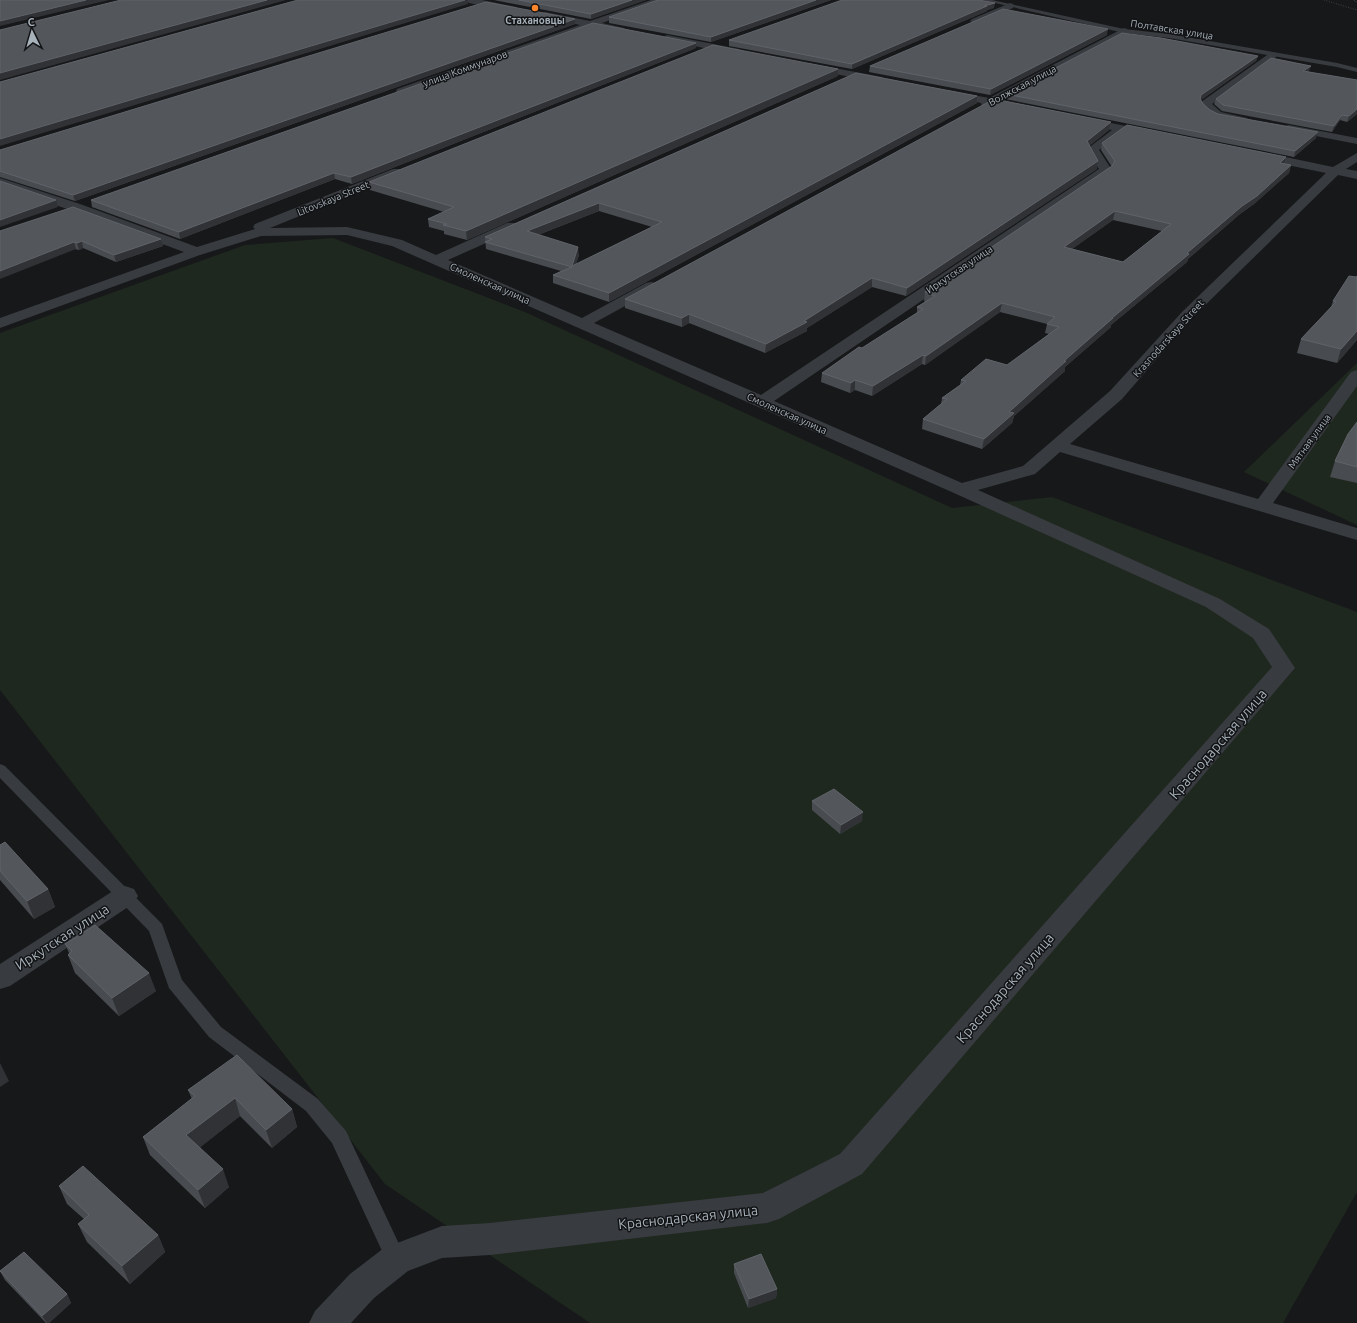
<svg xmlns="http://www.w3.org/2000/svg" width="1357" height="1323" font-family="Ubuntu,sans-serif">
  <rect width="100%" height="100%" fill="#17181a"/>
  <path fill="#1f281f" d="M333,238L525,312L952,508L1052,497L1357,612V1192L1283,1323H590L385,1184L0,690V333L245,245Z
    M1357,363V525L1244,472Z"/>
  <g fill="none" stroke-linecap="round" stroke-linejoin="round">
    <path stroke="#3e4246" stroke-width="1" stroke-dasharray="1 1.5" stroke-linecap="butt" d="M1324,0L1357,10"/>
    <path fill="#383b3f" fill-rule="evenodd" d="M982,0H992L1124,29L1169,34L1337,63L1357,68V72L1337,67L1169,38L1124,33Z
      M0,764L5,766L162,924L182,980L221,1027L318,1099L346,1131L406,1259L403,1266L396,1269L389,1266L332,1143L306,1111L209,1037L169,988L149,931L0,778Z"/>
    <path fill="#383b3f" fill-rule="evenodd" d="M465,0H482L516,7L517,9L513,12L469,3Z
      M651,0H663L662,2L602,23L624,28L626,30L624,32L621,33L591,27L405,93H397L396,91L397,89L580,25L542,17L540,15L542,13L545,12L590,21Z
      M1010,3L1013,4L1014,6L1013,8L978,23L975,24L970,21L972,19Z
      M1124,28L1127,29L1129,31L1127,33L1001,100L1024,105L1025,107L1024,109L1020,110L992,105L986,107L982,106L981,103L947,96L942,93L947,90L989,98Z
      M667,35L739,49L744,52L739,55L664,40L662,38Z
      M1273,52L1276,53L1278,55L1276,57L1212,104L1221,112L1247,118L1249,120L1247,122L1243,123C1225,120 1211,120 1200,104L1201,102L1270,53Z
      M808,63L882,77L887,80L882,83L804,68L803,66L804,64Z
      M1081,117L1151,131L1155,132L1157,134L1155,136L1151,137L1124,132L1099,150L1112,170L1110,173L774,401L962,483L1023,466L1110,391L1182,312L1326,173L1253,158L1251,155L1253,152L1257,151L1333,167L1357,153V162L1346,169L1357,171V179L1338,175L1192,318L1122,399L1070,444L1258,499L1351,372L1357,370V386L1273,503L1357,528V540L1060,452L1035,474L978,490L1220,599L1269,629L1295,668L862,1174L779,1219L767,1223L490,1255L442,1258L408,1271L374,1298L351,1323H309L315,1311L350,1274L384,1248L442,1226L490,1223L763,1193L840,1154L1272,667L1253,638L1206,607L954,493L392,246L347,235L261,236L200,255L0,328V318L184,252L70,210L0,186V178L80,204L197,247L255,229L253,227L255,224L393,169H401L403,172L401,175L270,228L347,227L402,240L436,255L507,223H517L519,226L517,229L448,260L582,318L646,283L651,282L656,283L658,286L656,289L594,323L761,395L1099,169L1087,149L1112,130L1077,122L1075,120Z
      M1289,125L1357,138V144L1285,130L1283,128L1285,126Z
      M125,886L134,889L138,896L134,903L10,986L0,989V964L116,889Z"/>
    <g stroke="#4b4f54" stroke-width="2">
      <path id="rail" d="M1355,0L1357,1"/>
    </g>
    <use href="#rail" stroke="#121315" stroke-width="1.5" stroke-dasharray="4" stroke-linecap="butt"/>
  </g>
  <path fill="#484b4f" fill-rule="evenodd" d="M494,0H646L591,19Z
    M658,0H831L711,42L609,23V17Z
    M994,8L987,10V11L852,69L729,46V40Z
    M575,19V24L75,201L0,177V150Z
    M1107,35L990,95L869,72L870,66Z
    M696,48L352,184L335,179L180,239L92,207L91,200Z
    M1258,56L1256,61L1201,100L1210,110L1218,114L1316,138L1294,157L1005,99L1006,94Z
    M1309,71L1308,72L1357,80V114L1347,122L1340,120L1332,132L1222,111L1214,104L1216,99Z
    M856,73L977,96V103L609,302L553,283V275L561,271L486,249L485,237ZM599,211L652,227L576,264L579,255L538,235Z
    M838,76L467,240L444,234V231L429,227L428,219L444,212L370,190L369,182Z
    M1111,122L1109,130L1089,146L1098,161L1097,169L906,296L872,287L807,328V331L765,353L689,323L682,327L625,308V299Z
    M1102,143L1286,157L1285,164L1291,165L1289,173L1254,204L1240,214L1188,259L1187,262L1111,325V327L1065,367V371L1014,416L1012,423L982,449L922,429L923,419L941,404L942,398L960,385L961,380L1007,365L1049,334L1045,333L1047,324L1000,312L925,365L922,364L872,396L855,390L850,393L821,382L822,373L862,348L917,313V307L925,302L924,301L925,292L1112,167L1101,150ZM1113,220L1162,231L1123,262L1072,249Z
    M0,231L161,239L163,246L116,262L83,248L79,250Z
    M1356,277L1357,340L1337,363L1297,353L1301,339L1331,307L1333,301Z
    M1357,422V483L1330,477L1335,461Z
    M812,801L862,821L840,834L812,810Z
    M0,845L48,889L55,907L34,919L0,880Z
    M65,944L156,991L119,1016L75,973L68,955L69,953Z
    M188,1090L292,1109L297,1127L272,1148L240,1116L200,1147L229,1187L205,1208L150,1155L143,1137L192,1099Z
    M59,1186L158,1235L165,1252L130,1284L87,1242L78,1224L84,1219L67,1204Z
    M734,1264L777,1289L776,1298L748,1308L734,1273Z
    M0,1271L67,1294L71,1303L49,1323H46L5,1280Z"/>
  <path fill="#303235" d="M86,0H109L0,26V21Z
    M267,0H286L0,80V73Z
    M465,0H468V4L0,146V139Z
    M632,0H646L591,19V14Z
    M816,0H831L711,42V37Z
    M995,3L994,8L987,10V11L852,69V64L984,6Z
    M575,19V24L75,201L73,195Z
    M1108,29L1107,35L990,95L991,89Z
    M696,43V48L352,184L351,177Z
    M1258,56L1256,61L1200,101L1199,105L1201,95Z
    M1311,66L1309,71L1302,77L1303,71Z
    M838,69V76L467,240L466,231Z
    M977,96V103L609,302V293Z
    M1357,109V114L1347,122L1349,116Z
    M1342,115L1340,120L1332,132L1334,126Z
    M1111,122L1109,130L1086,149L1087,141Z
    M1318,132L1316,138L1294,157L1295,151Z
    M1286,157L1284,165L1280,163Z
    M1098,161L1097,169L906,296L907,288Z
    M1291,165L1289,173L1254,204L1240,214L1188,259L1187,262L1111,325V327L1065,367V371L1014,416L1012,423L982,449L984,439L1009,412L1064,361L1112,318L1187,253Z
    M334,173L335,179L180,239L179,232Z
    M56,200L58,207L0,227V220Z
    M599,203V211L527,239V231Z
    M1115,211L1113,220L1062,256L1064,247Z
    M161,239L163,246L116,262L114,255Z
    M82,241L83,248L79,250L77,243Z
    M74,242L76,249L0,279V271Z
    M578,247L579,255L573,274L572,266Z
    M872,278V287L807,328V331L765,353L766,344L804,321Z
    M1002,303L1000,312L925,365L926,356Z
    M689,314V323L682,327V318Z
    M1357,331V340L1337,363L1341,349Z
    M923,355L922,364L872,396L873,386Z
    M855,380V390L850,393L851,383Z
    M863,812L862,821L840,834L841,825Z
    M48,889L55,907L34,919L27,901Z
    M149,973L156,991L119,1016L112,998Z
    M0,1063L9,1081L0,1087Z
    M235,1098L240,1116L193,1153L186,1135Z
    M292,1109L297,1127L272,1148L266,1130Z
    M223,1169L229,1187L205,1208L198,1190Z
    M158,1235L165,1252L130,1284L122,1266Z
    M777,1289L776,1298L748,1308L749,1299Z
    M67,1294L71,1303L49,1323H47L42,1316Z"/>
  <path fill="#53565b" stroke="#60646a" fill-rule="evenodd" d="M0,0H86L0,21Z
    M121,0H267L0,73V30Z
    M298,0H465L0,139V82Z
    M519,0H632L591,14Z
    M658,0H816L711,37L609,17Z
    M842,0H979L995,3L984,6H987L852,64L729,40Z
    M486,2L575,19L73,195L0,171V150Z
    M1003,9L1108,29L991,89L870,66Z
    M593,23L696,43L351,177L334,173L179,232L91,200Z
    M1122,33L1161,38L1258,56L1201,95L1200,99L1203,104L1210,110L1218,114L1318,132L1295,151L1006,94Z
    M713,45L838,69L466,231L443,225L447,224L428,219L454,207L369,182Z
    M1271,58L1311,66L1303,71L1357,80V109L1349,116L1342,115L1334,126L1223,105L1216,99Z
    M856,73L977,96L609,293L553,275L572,267L485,242L492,239L485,237ZM599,203L662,222L572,266L578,247L527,231Z
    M994,99L1111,122L1087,141L1098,161L907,288L872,278L804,321L807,322L766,344L689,314L682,318L625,299Z
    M1127,125L1286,157L1280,163L1291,165L1257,196L1242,206L1187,253L1189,254L1112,318H1113L1064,361H1066L1009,412L1014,413L984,439L923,419L947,399L942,398L966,381L961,380L986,359L1007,365L1059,327L1047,324L1055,317L1002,303L926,356L923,355L873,386L855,380L851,383L822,373L859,347L862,348L923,309L917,307L935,296L925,292L1112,166L1115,161L1102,143ZM1115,211L1171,224L1123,262L1064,247Z
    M0,181L56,200L0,220Z
    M73,207L161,239L114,255L82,241L77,243L74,242L0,271V231Z
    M1349,276L1356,277L1357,276V331L1341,349L1301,339L1336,302L1333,301Z
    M1357,422V467L1335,461L1348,434Z
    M834,789L863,812L841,825L812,801Z
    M5,842L48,889L27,901L0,871V845Z
    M95,925L149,973L112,998L68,955L72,951L65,944Z
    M237,1055L292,1109L266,1130L235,1098L186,1135L223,1169L198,1190L143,1137L195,1096L188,1090Z
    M83,1166L158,1235L122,1266L78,1224L89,1215L59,1186Z
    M24,1252L67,1294L42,1316L0,1271Z
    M761,1254L777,1289L749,1299L734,1264Z"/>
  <circle fill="#ff862a" stroke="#121315" stroke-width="1.5" cx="535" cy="8" r="4"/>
  <g text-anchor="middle" stroke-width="3" stroke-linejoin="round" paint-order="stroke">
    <g font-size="10" font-weight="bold" fill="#a8b2bb" stroke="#121315">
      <text x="535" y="24">Стахановцы</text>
    </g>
    <g font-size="10" fill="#a8b2bb" stroke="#121315">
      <text transform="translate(1172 29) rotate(9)" y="4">Полтавская улица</text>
      <text transform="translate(465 68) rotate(-20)" y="4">улица Коммунаров</text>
      <text transform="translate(1022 85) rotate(-28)" y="4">Волжская улица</text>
      <text transform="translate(333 198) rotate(-22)" y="4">Litovskaya Street</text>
      <text transform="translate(959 269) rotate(-34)" y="4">Иркутская улица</text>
      <text transform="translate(490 283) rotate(24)" y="4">Смоленская улица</text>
      <text transform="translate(1168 338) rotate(-48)" y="4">Krasnodarskaya Street</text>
      <text transform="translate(787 413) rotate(24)" y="4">Смоленская улица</text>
      <text transform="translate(1309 441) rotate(-54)" y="4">Мятная улица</text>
    </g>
    <g font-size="14" fill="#a8b2bb" stroke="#121315">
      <text transform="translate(1218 744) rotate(-49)" y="5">Краснодарская улица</text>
      <text transform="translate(62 937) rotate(-33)" y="5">Иркутская улица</text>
      <text transform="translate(1005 988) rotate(-49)" y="5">Краснодарская улица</text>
      <text transform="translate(688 1217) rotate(-6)" y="5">Краснодарская улица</text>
    </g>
  </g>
  <g transform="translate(32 32) rotate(355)" stroke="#121315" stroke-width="3" paint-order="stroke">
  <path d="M0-3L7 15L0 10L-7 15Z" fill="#a8b2bb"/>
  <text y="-6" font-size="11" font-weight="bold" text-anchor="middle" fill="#a8b2bb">С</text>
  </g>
</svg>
